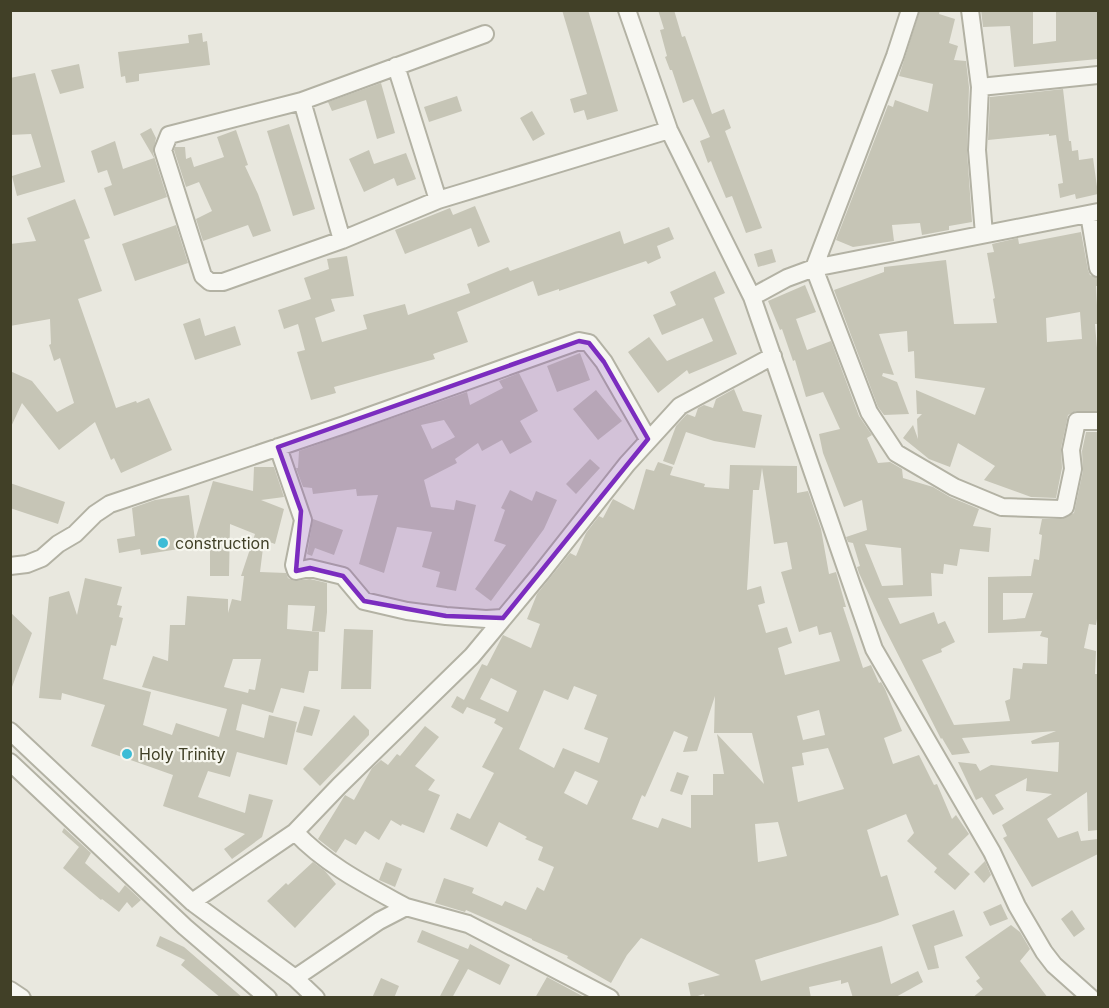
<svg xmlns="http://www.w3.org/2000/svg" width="1109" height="1008" font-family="Inter,sans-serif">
  <rect width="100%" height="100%" fill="#e9e8df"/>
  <path fill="#c6c5b6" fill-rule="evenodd" d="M562,10H588L618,111L587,120L584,110L574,113L570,99L587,94Z
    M658,10H674L682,37L685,36L712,114L724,109L731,128L725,131L762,228L746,233L732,196L726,198L714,169L711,161L708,163L700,141L710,137L693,99L683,103L672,70H670L665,57L667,56L660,30L664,29Z
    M920,10H940L939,14L955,19L949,43L958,46L954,60L966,61L969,87L967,151L972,222L949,226V230L922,235L920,223L892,225L894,241L853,247L836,240L888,105L893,107L895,100L928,112L933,84L899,76Z
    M981,10H1033V44L1056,41V10H1098V59L1014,67L1010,26L983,27Z
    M202,33L203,42L207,41L210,65L139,74V81L126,83L125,76L121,77L118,52L189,43L188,35Z
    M79,64L84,88L60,94L51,70Z
    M35,73L65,182L17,196L12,176L41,167L31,134L10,135V78Z
    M381,83L395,133L377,139L366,100L332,111L328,102Z
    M1063,89L1069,141H1071L1072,151L1078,150L1079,160L1093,158L1098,194L1076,199L1075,194L1060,198L1058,184L1063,183L1056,135L1049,136V134L988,140L990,97Z
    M457,96L462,111L429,122L424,107Z
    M532,111L545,134L533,141L520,118Z
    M289,124L315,209L293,216L267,131Z
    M151,128L156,138L153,153L167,197L114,216L104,188L112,185L107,170L98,173L91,151L115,141L123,169L154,158L140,134Z
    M236,130L248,165L245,166L258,194L271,231L253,237L248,225L203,241L196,219L212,211L199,182L186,187L174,150L175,147H185L186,159L191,157L194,167L224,157L217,137Z
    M369,150L374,164L406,153L416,179L397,186L394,178L364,192L349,159Z
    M75,199L90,238L84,240L102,291L78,299L116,408L136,401L137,403L149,398L172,450L121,473L114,458L111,460L95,422L59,450L22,403L10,429V371L32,381L57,412L74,403L60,358L54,361L49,345L51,344L50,319L10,326V244L36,241L27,218Z
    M475,206L490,242L478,247L471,228L405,254L395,230L450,208L453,215Z
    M176,225L188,263L135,281L122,244Z
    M669,227L674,239L657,246L661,258L648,264L646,261L559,291V289L538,296L533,281L457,312L468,342L433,354L435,359L334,387L336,393L311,400L297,352L305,350L298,324L284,329L278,310L311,299L304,278L329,269L327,259L347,256L354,296L331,299L335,311L315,318L322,342L367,329L363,315L405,304L408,315L470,293L467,284L508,267L510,271L620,231L624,244Z
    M1081,232L1088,270L1090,275L1098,278V286H1096L1098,324H1095L1098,360V411H1076L1068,415L1061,448L1062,468L1056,498L1031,497L984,480L995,466L958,443L950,467L929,459L903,438L913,425L918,439L917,419L922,414H917L916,390L975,415L985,388L915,378L914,351L908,352L907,331L879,334L894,375L883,373L882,376L897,382L909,414L884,415L878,407L834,290L884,272V267L946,260L954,324L997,323L993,299L995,298L987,253L994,252L992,244L1018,238L1019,244ZM1080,312L1082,339L1047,342L1046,318Z
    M772,249L776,262L758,267L754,254Z
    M715,271L725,293L714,298L737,354L689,374L687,370L658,393L628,352L649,337L667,361L713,341L703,318L662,335L653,315L676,305L670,292Z
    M805,285L816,312L796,319L807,350L831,341L859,416L872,435L867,438L878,463L890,462L902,469L903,478L933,487L950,497L979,509L973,526L991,528L989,552L960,549L957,566L944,564L943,574L931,573L932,596L888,598L900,624L934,612L938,624L945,621L955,642L941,649L942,652L922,660L954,725L1010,721L1005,701L1010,699L1013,668L1022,669L1023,663L1047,664L1048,638L1040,636L1042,631L988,633V577L1031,576L1034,559L1039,560L1042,535L1039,534L1042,519H1061L1074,513L1083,471L1082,451L1086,432H1098V613L1096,625L1089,624L1084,648L1096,651L1095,674H1098V830L1088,831L1087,792L1047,819L1058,838L1078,831L1081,841L1098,839V854L1032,887L1003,838L1007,836L1002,825L1052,794L1026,791L1027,778L995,795L1004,809L993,815L982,797L976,800L958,762L976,764L980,771L991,765L1058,772L1059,742L1032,744L1031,741L1056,731L962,738L970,753L952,755L942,738L941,739L883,625L859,573L857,567L860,566L853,543L848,542L846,537L867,530L862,500L844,507L823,453L819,434L840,429L823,392L806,397L795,360L793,361L782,329L780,330L768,301ZM865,544L901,548L903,585L882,586ZM1003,593H1033L1025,618L1003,620Z
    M200,318L205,336L235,326L241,345L195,360L183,324Z
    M580,353L590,380L557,392L547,366Z
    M519,373L538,411L520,421L532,442L510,454L502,440L482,451L478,443L455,459L457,463L424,480L431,507L454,510L456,500L476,505L456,591L436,587L440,572L422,567L432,532L397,527L384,573L359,564L378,495L357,496L356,489L313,494L312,488L303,487L296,468H298L299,451L467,392L470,405L503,388L499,381ZM444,420L455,437L432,449L421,425Z
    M734,389L743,411L762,415L755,448L714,441L686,432L674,465L663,461L676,426L687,414L695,417L698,408L704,405L713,408L716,399Z
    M596,390L622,421L598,440L573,409Z
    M590,459L600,468L576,494L566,484Z
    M658,462L673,467L670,475L705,484L704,487L729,489L730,465L797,466V493L808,491L821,529L829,574L836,572L846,607H843L863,668L871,665L879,683L881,682L885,689L902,731L884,738L893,764L919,755L934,785L937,784L952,819L956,815L969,834L948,854L970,874L955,890L934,872L937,868L907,841L914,833L906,814L867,830L881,877L887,875L899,915L880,922L755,960L761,981L882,946L891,984L918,971L923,982L894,998H853L848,982L841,984V980L809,987L811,998H705L704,994L691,998L688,983L720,975L641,938L627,955L611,983L567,958L568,956L532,940V939L466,910L465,912L435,903L444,878L474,888L472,893L502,906L505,901L526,910L537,887L544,891L554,867L538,860L543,847L525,839L527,837L499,822L487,847L450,829L457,813L470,819L494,773L482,767L503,728L494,723L496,719L467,707L463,714L451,707L457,696L464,700L482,664L487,666L503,635L531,648L540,624L527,619L537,594L570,553L576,556L586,533L599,516L603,518L613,499L634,510L646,469L654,471ZM762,468L774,544L787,542L792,569L781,572L799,632L817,626L819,635L831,632L840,661L785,675L778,648L792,643L787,627L766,633L758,605L765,603L761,586L747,590L753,490H759ZM491,678L517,691L508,712L480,699ZM574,686L597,695L584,729L608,738L599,763L563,748L554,768L519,749L544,690L568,700ZM715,696L714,733H752L764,784L717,734L724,774H713V795H691V828L662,818L658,828L632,819L642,795L645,797L674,731L688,737L683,752L697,751ZM819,710L825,735L803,740L797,716ZM828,748L844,789L798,802L792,767L804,765L802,753ZM575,771L598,781L587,805L564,793ZM778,822L787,856L758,862L755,824Z
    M254,467H274L284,497L261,500L284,509L275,544L264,540L260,572L286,573L288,578L294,581L310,579L327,583V612L325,632L312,631L315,606L288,605L287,629L319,632L318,671H309L304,693L281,688L273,713L242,704L236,730L264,738L269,715L297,722L287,765L237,752L230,777L208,771L198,797L245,813L249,794L273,800L262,837L232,859L224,849L245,834L163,806L173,775L91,746L105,705L62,693L61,700L39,698L49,597L69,591L77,615L85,578L122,587L117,605L122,606L119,617L123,618L116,646L111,645L103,679L151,692L143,725L172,735L176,723L219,737L227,709L142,687L153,656L168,661L170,625H185L187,596L228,599V613L232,599L241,601L244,576H241L255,534L230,524L229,576H210V544L141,555L140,549L119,553L117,539L135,536L132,508L155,500L189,495L195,540L213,481L253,491ZM233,659H261L255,690L249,689L248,693L224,687Z
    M10,483L65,502L58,524L10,508Z
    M510,490L532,501L536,491L557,500L544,529L491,601L475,589L506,545L494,541L505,510L501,508Z
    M313,519L343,530L334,555L315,548L312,556L307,554Z
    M10,612L32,633L12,687H10Z
    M344,629L373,630L371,689H341Z
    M304,706L320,710L312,736L296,732Z
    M354,715L369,730V735L320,786L303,769Z
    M425,726L439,737L415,766L435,780L428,790L440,795L424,833L402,824L401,826L391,820L379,840L365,831L356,845L345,839L336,853L318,839L345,795L354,800L372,768L381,760L388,765L397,754L400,756Z
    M677,772L689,776L682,795L670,791Z
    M64,828L91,853L85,863L119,893L125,885L141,900L132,908L127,902L119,912L102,899L101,900L63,868L79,847L62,832Z
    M985,861L991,875L984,883L974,872Z
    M313,862L325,871L336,884L295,928L267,901L286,883L288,885Z
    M386,862L402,869L395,887L379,880Z
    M1001,904L1008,919L990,926L983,912Z
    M954,910L963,936L934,946L939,968L928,970L912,925Z
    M1072,910L1085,929L1074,937L1061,919Z
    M1011,925L1020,932L1030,949L1020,961L1048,998H972L983,989L976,981L980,978L965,957Z
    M422,930L468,949L470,944L510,965L500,985L468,969L452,998H439L459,960L417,942Z
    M160,936L184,947L243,998H221L181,965L185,960L156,946Z
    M547,977L586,998H535Z
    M381,978L399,986L394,998H372Z"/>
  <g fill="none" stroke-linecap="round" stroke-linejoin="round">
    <g stroke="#b3b2a4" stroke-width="20">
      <path id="minor" d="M627,10L669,130L752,297L874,649L992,852L1017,906L1044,952L1054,965L1091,998
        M910,10L895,56L814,268L869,412L896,453L954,487L1002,507L1061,509L1065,507L1073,469L1071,450L1077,421H1098
        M970,10L980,87L977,150L984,234
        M485,34L302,101L169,135L163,150L203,276L210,282H223L342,240L438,200L669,130
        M396,66L438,200
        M980,87L1098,75
        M302,101L342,240
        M1089,214L1098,268
        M752,297L787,278L814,268L1098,212
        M278,447L303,520L294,565L296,571L310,568L343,576L364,601L407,611L446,616L486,619L503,618
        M10,566L27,564L42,558L58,544L75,534L95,514L110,504L344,425L579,341L589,343L604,362L648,439
        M10,731L192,902L295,978L316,998
        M10,762L185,927L268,998
        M295,832C326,865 366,885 406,907
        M192,902L295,832L339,786L472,656L541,573L627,464L680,406L773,356
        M295,978L379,921L406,907L468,924L610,998
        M10,990L22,998"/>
    </g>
    <use href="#minor" stroke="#f7f7f2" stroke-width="16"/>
  </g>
  <path fill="#7b2cbf" fill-opacity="0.2" stroke="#7b2cbf" stroke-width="4.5" stroke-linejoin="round" d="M579,341L589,343L604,362L648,439L503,618L446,616L364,601L343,576L310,568L296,571L301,511L278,447Z"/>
  <g fill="#3cbcd6" stroke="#f6f6ee" stroke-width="2">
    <circle cx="163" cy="543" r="6"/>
    <circle cx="127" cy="754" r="6"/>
  </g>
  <g text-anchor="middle" stroke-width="4.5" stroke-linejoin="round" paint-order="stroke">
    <g font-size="16" fill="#414027" stroke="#f6f6ee" text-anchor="start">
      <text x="175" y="549">construction</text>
      <text x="139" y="760">Holy Trinity</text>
    </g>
  </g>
  <rect width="1109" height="1008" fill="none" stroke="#414027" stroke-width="24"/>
</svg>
